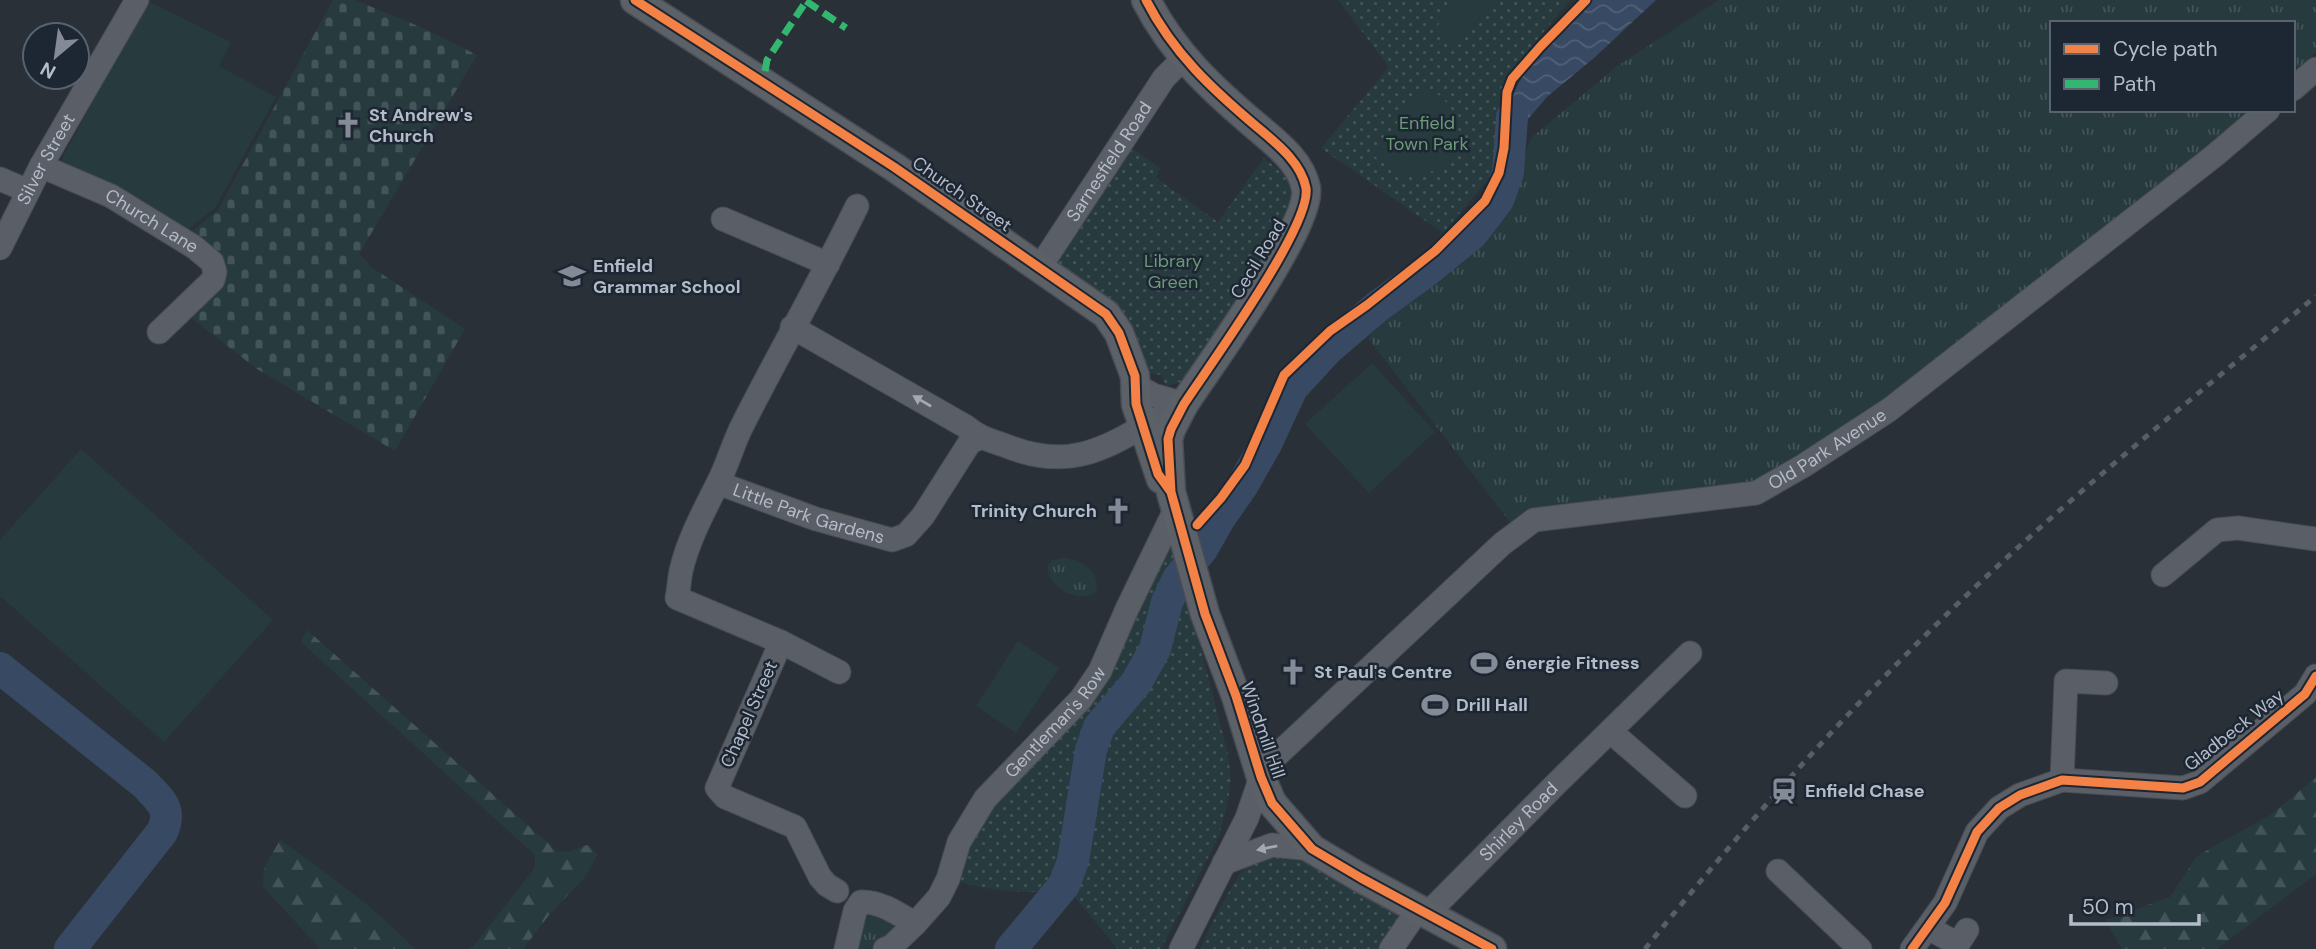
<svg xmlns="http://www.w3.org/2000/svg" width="2316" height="949" font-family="'DM Sans',sans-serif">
  <defs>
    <pattern id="grass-tufts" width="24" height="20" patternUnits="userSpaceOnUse" patternTransform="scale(1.75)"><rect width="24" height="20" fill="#273a3e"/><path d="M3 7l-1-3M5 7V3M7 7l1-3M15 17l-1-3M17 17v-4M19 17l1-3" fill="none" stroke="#445559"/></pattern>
    <pattern id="forest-firs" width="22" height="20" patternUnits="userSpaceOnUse" patternTransform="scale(1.75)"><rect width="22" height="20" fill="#273a3e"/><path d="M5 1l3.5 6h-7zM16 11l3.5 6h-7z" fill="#445559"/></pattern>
    <pattern id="cemetery-stones" width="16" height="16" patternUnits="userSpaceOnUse" patternTransform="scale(1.75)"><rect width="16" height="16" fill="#273a3e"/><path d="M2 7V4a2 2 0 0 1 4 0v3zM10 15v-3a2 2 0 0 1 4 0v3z" fill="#445559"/></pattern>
    <pattern id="park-dots" width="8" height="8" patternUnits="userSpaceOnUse" patternTransform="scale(1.75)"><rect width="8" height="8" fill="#273a3e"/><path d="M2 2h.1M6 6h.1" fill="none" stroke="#445559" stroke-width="1.8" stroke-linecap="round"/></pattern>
    <pattern id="water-waves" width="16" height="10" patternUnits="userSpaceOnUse" patternTransform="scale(1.75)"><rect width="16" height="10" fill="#384963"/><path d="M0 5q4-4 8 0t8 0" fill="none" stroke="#526178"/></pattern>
  </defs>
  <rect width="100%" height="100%" fill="#2a3038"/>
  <path fill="url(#grass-tufts)" d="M1719,0H2316V52L2293,73V23H2052V110H2252L2211,149L1865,415L1753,482L1541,508L1510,522L1368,338L1383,320L1484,240L1505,209L1531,138L1616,67Z
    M1063,558C1081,559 1103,573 1095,593C1076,603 1048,588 1047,566L1053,560Z
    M865,911L901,925C885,944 882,949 856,949Z"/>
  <path fill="url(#forest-firs)" d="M307,630L558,852L570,851L587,845L598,854L585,877L549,915L523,949H471L535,868V855L301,642Z
    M2316,777V874L2217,949H2122L2105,920L2170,897L2197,856L2272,814Z
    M280,840C327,873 374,907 415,949H318L317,945L263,887L264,868Z"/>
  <path fill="url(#cemetery-stones)" d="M333,0H355L423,28L477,55L359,254L371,267L465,329L395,451L257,369L185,313L214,286L183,233L191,232L218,210Z"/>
  <path fill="url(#park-dots)" d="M1338,0H1570L1509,74L1503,89L1496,170L1443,233L1321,148L1389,67Z
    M1130,147L1160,168L1156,178L1218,222L1264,158C1289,178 1297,184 1291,217L1181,382L1166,386L1161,375L1147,373L1115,303L1053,260Z
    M1171,533L1228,754L1231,781L1227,806L1219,836L1161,949H1118L1067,888C1031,896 988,891 954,880L987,802L1041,748Z
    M1274,854C1321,863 1363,892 1406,914L1385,949H1201C1207,931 1232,883 1244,869C1252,861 1263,858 1274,854Z"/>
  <path fill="#273a3e" d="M1455,0H1493L1461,44L1453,45L1439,35L1437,27Z
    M148,1L231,42L219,66L276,97L215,208L186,231L60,162Z
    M1424,84C1434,92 1446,99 1452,110C1471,139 1445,176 1413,175C1398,175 1386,164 1374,156Z
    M1372,363L1435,432L1369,493L1305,424Z
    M81,449L273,620L164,742L0,596V540Z
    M1018,641L1059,668L1016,733L976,706Z"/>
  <path fill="url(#water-waves)" d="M1592,0H1656L1594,58L1548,96L1528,119L1512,117C1502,80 1568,24 1592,0Z"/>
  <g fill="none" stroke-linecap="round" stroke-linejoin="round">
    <path stroke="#384963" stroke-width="32" d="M0,668L145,784C160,801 173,808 162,832L70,949
      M1011,949L1064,885L1073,861L1091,750L1099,727L1136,683L1155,649L1167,602L1178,579L1202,549L1219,519L1242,486L1266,444L1292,388L1329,348L1377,307L1425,272L1472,234L1498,200L1508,172L1512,117"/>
    <g stroke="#484c53" stroke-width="25">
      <g id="minor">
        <path d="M2293,89L2316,69"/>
        <path id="s1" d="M41,166L111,196L194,247L212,262L215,272L213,280L159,332"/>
        <path d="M0,179L28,191"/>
        <path d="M723,219L828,264"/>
        <path id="s2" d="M0,248L41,166L137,0"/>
        <path id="s3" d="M1040,267L1164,78L1183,59"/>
        <path d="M792,327L965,426C981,439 990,440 1009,447C1084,476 1121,435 1184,404"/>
        <path d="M1135,385L1153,395L1184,404"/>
        <path id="s4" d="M718,483L816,519L892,540L906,535L923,516L970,442L980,438"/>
        <path d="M2163,575L2217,530L2238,528L2316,539"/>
        <path d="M781,642L717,788L725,797L795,827L820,877L827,885L837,891"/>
        <path d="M839,672L781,642L677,598C679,589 679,580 681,571C688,540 704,511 718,483C728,464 733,443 743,424C780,351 821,280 857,206"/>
        <path d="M1611,732L1685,796"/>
        <path d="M2062,780L2066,681L2106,683"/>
        <path d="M1224,863L1272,845L1312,849"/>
        <path d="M1778,871L1860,949"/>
        <path id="s5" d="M1427,914L1557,783L1690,653"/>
        <path d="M1928,928L1958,944L1967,930"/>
        <path d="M846,949L855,911L861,902C880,901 899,914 915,924"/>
        <path id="s6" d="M885,949L892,946L915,924L939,897L948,879L959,842L985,799L1081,699L1100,671L1127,609L1176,508"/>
        <path id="s7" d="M1181,949L1247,818L1261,777L1274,758L1502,544L1534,520L1756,493L1803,466L1889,410L2214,156L2268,110"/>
        <path d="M1391,949L1418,910"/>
        <path d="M1912,949L1945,903L1977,832L1999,808L2020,795L2062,780L2183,788L2200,782L2305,694L2316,676"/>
      </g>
    </g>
    <g stroke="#484c55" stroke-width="31">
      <path id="major" d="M635,0L894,167L1106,314L1119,333L1135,376L1136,404L1161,479
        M1146,0C1173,53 1212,89 1257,127C1276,143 1301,162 1306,188C1312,225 1209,366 1184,404L1171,429L1168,439L1171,492L1205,614L1236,696L1261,777L1272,803L1312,849L1361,878L1492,949"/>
    </g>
    <use href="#minor" stroke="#5a5e66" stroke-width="23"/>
    <use href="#major" stroke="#5c6168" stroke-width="28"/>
    <path stroke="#595d64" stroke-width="5" stroke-dasharray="7 7" stroke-linecap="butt" d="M1645,949C1739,832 1839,719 1947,614C2063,501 2191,400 2316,296"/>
    <path stroke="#33b770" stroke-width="7" stroke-dasharray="14 7" stroke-linecap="butt" d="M806,1L846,28
      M765,71L767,60L807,0"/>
    <g stroke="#1d2633" stroke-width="13">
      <path id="cycleway" d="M635,0L894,167L1106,314L1119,333L1135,376L1136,404L1158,474L1171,492
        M1146,0C1173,53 1212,89 1257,127C1276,143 1301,162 1306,188C1312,225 1209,366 1184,404L1171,429L1168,439L1171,492L1205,614L1236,696L1261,777L1272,803L1312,849L1361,878L1492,949
        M1197,525L1221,498L1245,465L1284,375L1330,331L1367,305L1435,251L1485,201L1499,173L1504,148L1507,92L1512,79L1541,46L1586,0
        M1912,949L1945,903L1977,832L1999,808L2020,795L2062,780L2183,788L2200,782L2305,694L2316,676"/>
    </g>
    <use href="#cycleway" stroke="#f48246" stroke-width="9"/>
  </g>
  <defs><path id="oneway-solid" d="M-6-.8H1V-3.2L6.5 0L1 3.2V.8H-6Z" transform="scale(1.75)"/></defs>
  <g fill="#a2a9b5">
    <use href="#oneway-solid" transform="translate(922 401) rotate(-150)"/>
    <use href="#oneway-solid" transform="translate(1267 848) rotate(168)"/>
  </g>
  <defs>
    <g id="church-bare" transform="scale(2.1)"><path d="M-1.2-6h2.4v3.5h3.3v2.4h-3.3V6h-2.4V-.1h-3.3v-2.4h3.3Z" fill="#848b96" stroke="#1d2633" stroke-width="2.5" paint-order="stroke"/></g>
    <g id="school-bare" transform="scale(2.1)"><path d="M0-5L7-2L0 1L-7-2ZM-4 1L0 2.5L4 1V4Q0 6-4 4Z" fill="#848b96" stroke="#1d2633" stroke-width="2.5" paint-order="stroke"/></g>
    <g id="stadium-bare" transform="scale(2.1)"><path d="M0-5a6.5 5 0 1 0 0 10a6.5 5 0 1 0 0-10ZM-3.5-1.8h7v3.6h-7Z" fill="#848b96" stroke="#1d2633" stroke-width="2.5" paint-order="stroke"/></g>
    <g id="station-bare" transform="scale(2.1)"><path d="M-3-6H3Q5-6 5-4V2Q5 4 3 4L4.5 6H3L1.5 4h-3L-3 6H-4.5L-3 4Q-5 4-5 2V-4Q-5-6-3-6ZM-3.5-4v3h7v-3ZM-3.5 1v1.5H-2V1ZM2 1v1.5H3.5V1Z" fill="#848b96" stroke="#1d2633" stroke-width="2.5" paint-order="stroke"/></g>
  </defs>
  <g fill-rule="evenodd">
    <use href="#church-bare" x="348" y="125"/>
    <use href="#school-bare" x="572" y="276"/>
    <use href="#church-bare" x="1118" y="511"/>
    <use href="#stadium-bare" x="1484" y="663"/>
    <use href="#church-bare" x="1293" y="672"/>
    <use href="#stadium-bare" x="1435" y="705"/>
    <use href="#station-bare" x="1784" y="791"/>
  </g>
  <g text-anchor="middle" stroke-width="5" stroke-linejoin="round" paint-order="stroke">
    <g font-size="18" font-weight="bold" fill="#b4bcc9" stroke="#1d2633" text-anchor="start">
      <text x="369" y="121">St Andrew's<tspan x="369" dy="21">Church</tspan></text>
      <text x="593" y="272">Enfield<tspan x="593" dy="21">Grammar School</tspan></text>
      <text x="1097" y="517" text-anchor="end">Trinity Church</text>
      <text x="1505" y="669">énergie Fitness</text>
      <text x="1314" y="678">St Paul's Centre</text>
      <text x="1456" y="711">Drill Hall</text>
      <text x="1805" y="797">Enfield Chase</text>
    </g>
    <g font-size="18" fill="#6b9a76" stroke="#1d2633">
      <text x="1427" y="129">Enfield<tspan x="1427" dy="21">Town Park</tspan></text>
      <text x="1173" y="267">Library<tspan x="1173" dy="21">Green</tspan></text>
    </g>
    <g font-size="18" fill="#b4bcc9" stroke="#1d2633">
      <text dy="6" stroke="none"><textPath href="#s2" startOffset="100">Silver Street</textPath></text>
      <text dy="6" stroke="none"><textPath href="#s3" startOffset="126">Sarnesfield Road</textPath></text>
      <text transform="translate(962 194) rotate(35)" y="6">Church Street</text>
      <text dy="6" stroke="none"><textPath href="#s1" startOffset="124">Church Lane</textPath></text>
      <text transform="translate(1258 259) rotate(-59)" y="6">Cecil Road</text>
      <text dy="6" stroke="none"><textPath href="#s7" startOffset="873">Old Park Avenue</textPath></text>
      <text dy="6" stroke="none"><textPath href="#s4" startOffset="96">Little Park Gardens</textPath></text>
      <text transform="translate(749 714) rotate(-66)" y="6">Chapel Street</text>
      <text dy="6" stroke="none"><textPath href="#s6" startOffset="289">Gentleman's Row</textPath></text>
      <text transform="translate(1263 730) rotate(71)" y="6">Windmill Hill</text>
      <text transform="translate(2234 730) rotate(-38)" y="6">Gladbeck Way</text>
      <text dy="6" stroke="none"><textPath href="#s5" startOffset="130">Shirley Road</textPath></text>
    </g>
  </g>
  <rect x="2050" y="21" width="245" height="91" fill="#1d2633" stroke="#59626f" stroke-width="2"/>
  <rect x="2064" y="44" width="35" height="10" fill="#f48246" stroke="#59626f" stroke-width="2"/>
  <text x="2113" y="56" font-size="21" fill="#b4bcc9">Cycle path</text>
  <rect x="2064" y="79" width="35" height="10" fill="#33b770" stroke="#59626f" stroke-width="2"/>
  <text x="2113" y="91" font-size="21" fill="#b4bcc9">Path</text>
  <g transform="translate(56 56) rotate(209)"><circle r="33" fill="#1d2633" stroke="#59626f" stroke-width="2"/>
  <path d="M0-5L12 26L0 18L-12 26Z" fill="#848b96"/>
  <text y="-10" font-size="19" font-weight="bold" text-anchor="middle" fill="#b4bcc9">N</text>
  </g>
  <path d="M2071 914v10h128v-10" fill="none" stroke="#b4bcc9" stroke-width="3.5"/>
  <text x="2082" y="914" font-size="21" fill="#b4bcc9" stroke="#1d2633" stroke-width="5" paint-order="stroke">50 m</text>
</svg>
